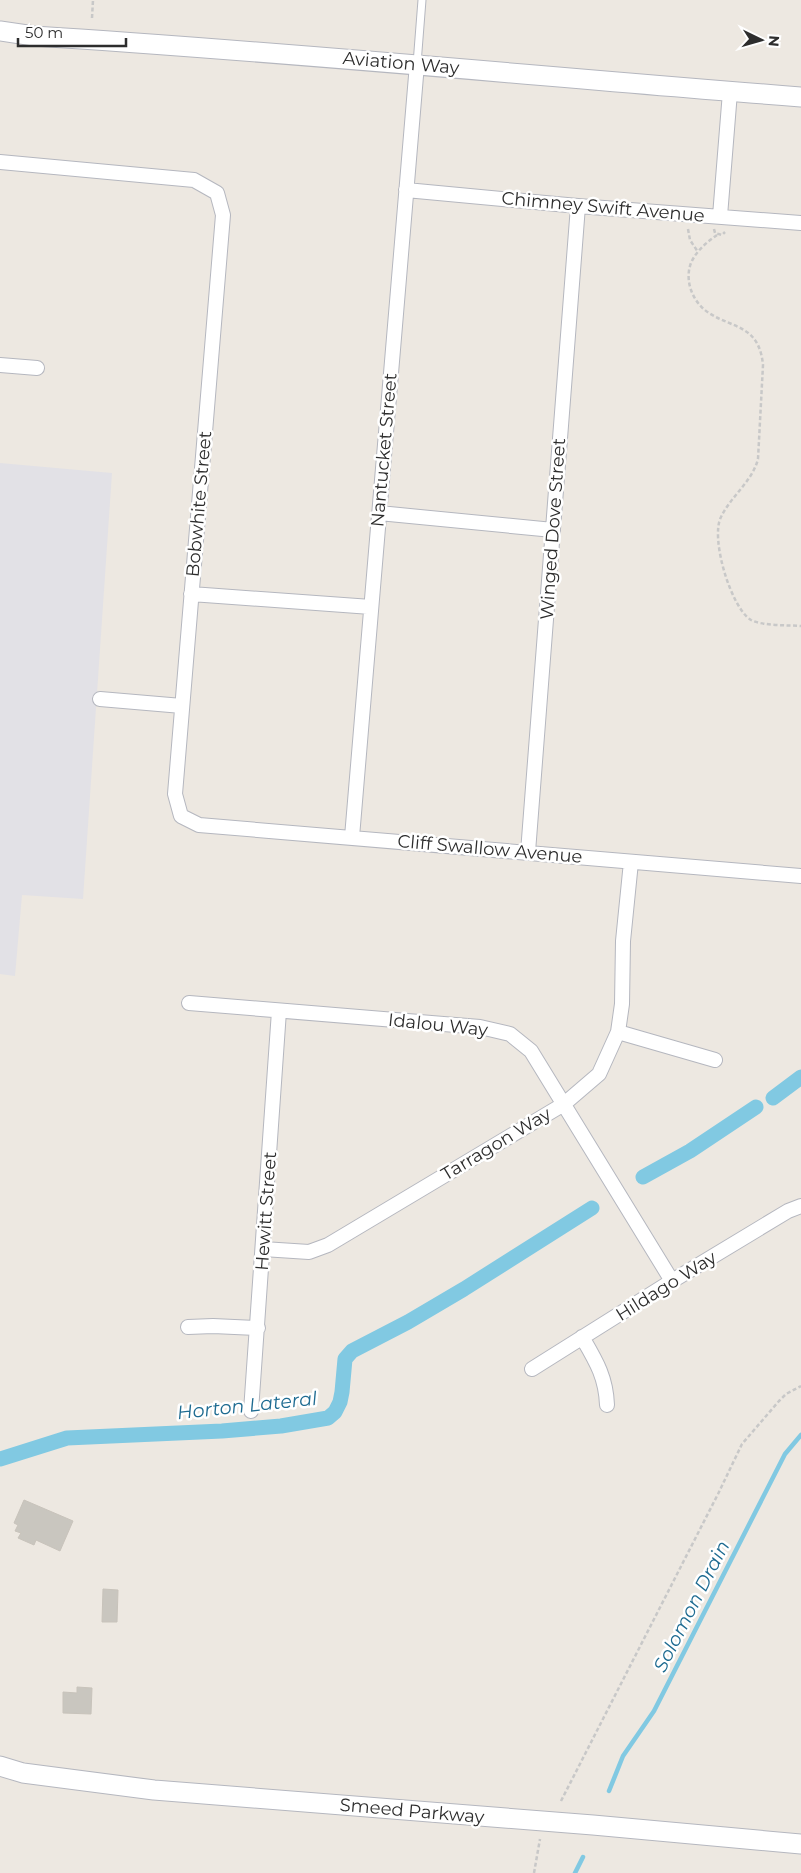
<svg xmlns="http://www.w3.org/2000/svg" width="801" height="1873" font-family="Montserrat,sans-serif">
  <rect width="100%" height="100%" fill="#ede8e1"/>
  <path fill="#e2e1e6" d="M0,463L112,473L83,899L22,895L15,976L0,974Z"/>
  <g fill="none" stroke-linecap="round" stroke-linejoin="round">
    <path stroke="#81c9e2" stroke-width="4.5" d="M609,1791L623,1756L654,1711L785,1454L801,1435
      M575,1873L583,1857"/>
    <path stroke="#81c9e2" stroke-width="15" d="M773,1098L801,1077
      M643,1177L690,1151L756,1107
      M0,1459L67,1438L222,1431L281,1426L328,1418L335,1412L340,1402L342,1392L345,1359L352,1351L408,1322L464,1289L592,1208"/>
  </g>
  <path fill="#c9c6bf" stroke="#c8c3bb" d="M24,1500L73,1521L60,1551L36,1540L34,1545L18,1538L21,1533L15,1531L18,1525L14,1523Z
    M103,1589L118,1590L117,1622H102Z
    M77,1687L92,1688L91,1714L63,1713V1692L77,1693Z"/>
  <g fill="none" stroke-linecap="round" stroke-linejoin="round">
    <g stroke="#b5b7bf" stroke-width="9">
      <path id="lane" d="M417,64L422,0"/>
    </g>
    <g stroke="#b5b7bf" stroke-width="16">
      <path id="street" d="M0,162L194,180L217,193L223,215L175,794L181,816L199,825L801,876
        M406,190L578,206L801,223
        M720,216L730,92
        M0,365L37,368
        M379,513L553,530
        M191,594L371,607
        M100,699L182,706
        M352,837L417,64
        M528,852L578,206
        M189,1003L480,1027L510,1034L531,1051L672,1281
        M618,1032L715,1060
        M263,1249L309,1252L328,1245L564,1104L599,1074L618,1032L622,1004L623,941L631,862
        M188,1327L213,1326L258,1328
        M582,1337C596,1361 606,1377 607,1405
        M532,1369L672,1281L788,1211L801,1206
        M251,1411L279,1011"/>
    </g>
    <g stroke="#b5b7bf" stroke-width="21">
      <path id="secondary" d="M0,31L34,36C290,52 545,77 801,97
        M0,1766L23,1773L154,1790L593,1825L801,1844"/>
    </g>
    <path stroke="#c8c8c8" stroke-width="2.5" stroke-dasharray="4 2.5" stroke-linecap="butt" d="M92,18L93,0
      M688,229L690,240L698,252
      M714,229L715,233L722,235L725,232
      M717,235C707,242 696,251 691,263C684,281 693,303 709,313C734,329 759,325 763,365L758,459C752,482 731,496 721,517C710,538 731,608 751,620C762,626 788,625 801,626
      M561,1801L718,1494L742,1444L779,1401L786,1394L801,1386
      M534,1873L540,1839"/>
    <use href="#lane" stroke="#fff" stroke-width="7"/>
    <use href="#street" stroke="#fff" stroke-width="14"/>
    <use href="#secondary" stroke="#fff" stroke-width="19"/>
  </g>
  <g text-anchor="middle" stroke-width="5" stroke-linejoin="round" paint-order="stroke">
    <g font-size="18" fill="#2d2d2d" stroke="#fff">
      <text transform="translate(401 63) rotate(5)" y="6">Aviation Way</text>
      <text transform="translate(603 207) rotate(5)" y="6">Chimney Swift Avenue</text>
      <text transform="translate(384 450) rotate(-85)" y="6">Nantucket Street</text>
      <text transform="translate(199 504) rotate(-85)" y="6">Bobwhite Street</text>
      <text transform="translate(553 529) rotate(-86)" y="6">Winged Dove Street</text>
      <text transform="translate(490 849) rotate(5)" y="6">Cliff Swallow Avenue</text>
      <text transform="translate(438 1025) rotate(6)" y="6">Idalou Way</text>
      <text transform="translate(496 1144) rotate(-31)" y="6">Tarragon Way</text>
      <text transform="translate(266 1211) rotate(-86)" y="6">Hewitt Street</text>
      <text transform="translate(666 1286) rotate(-32)" y="6">Hildago Way</text>
      <text transform="translate(412 1811) rotate(5)" y="6">Smeed Parkway</text>
    </g>
    <g font-size="19" font-style="italic" fill="#1e6b91" stroke="#fff">
      <text transform="translate(247 1405) rotate(-6)" y="7">Horton Lateral</text>
      <text transform="translate(691 1606) rotate(-63)" y="7">Solomon Drain</text>
    </g>
  </g>
  <g transform="translate(761 40) rotate(95)" stroke="#ffffff" stroke-width="4" paint-order="stroke">
  <path d="M0-4L9 19L0 12L-9 19Z" fill="#2d2d2d"/>
  <text y="-8" font-size="14" font-weight="bold" text-anchor="middle" fill="#2d2d2d">N</text>
  </g>
  <path d="M18 38v8h108v-8" fill="none" stroke="#2d2d2d" stroke-width="2.5"/>
  <text x="25" y="38" font-size="15" fill="#2d2d2d" stroke="#ffffff" stroke-width="4" paint-order="stroke">50 m</text>
</svg>
